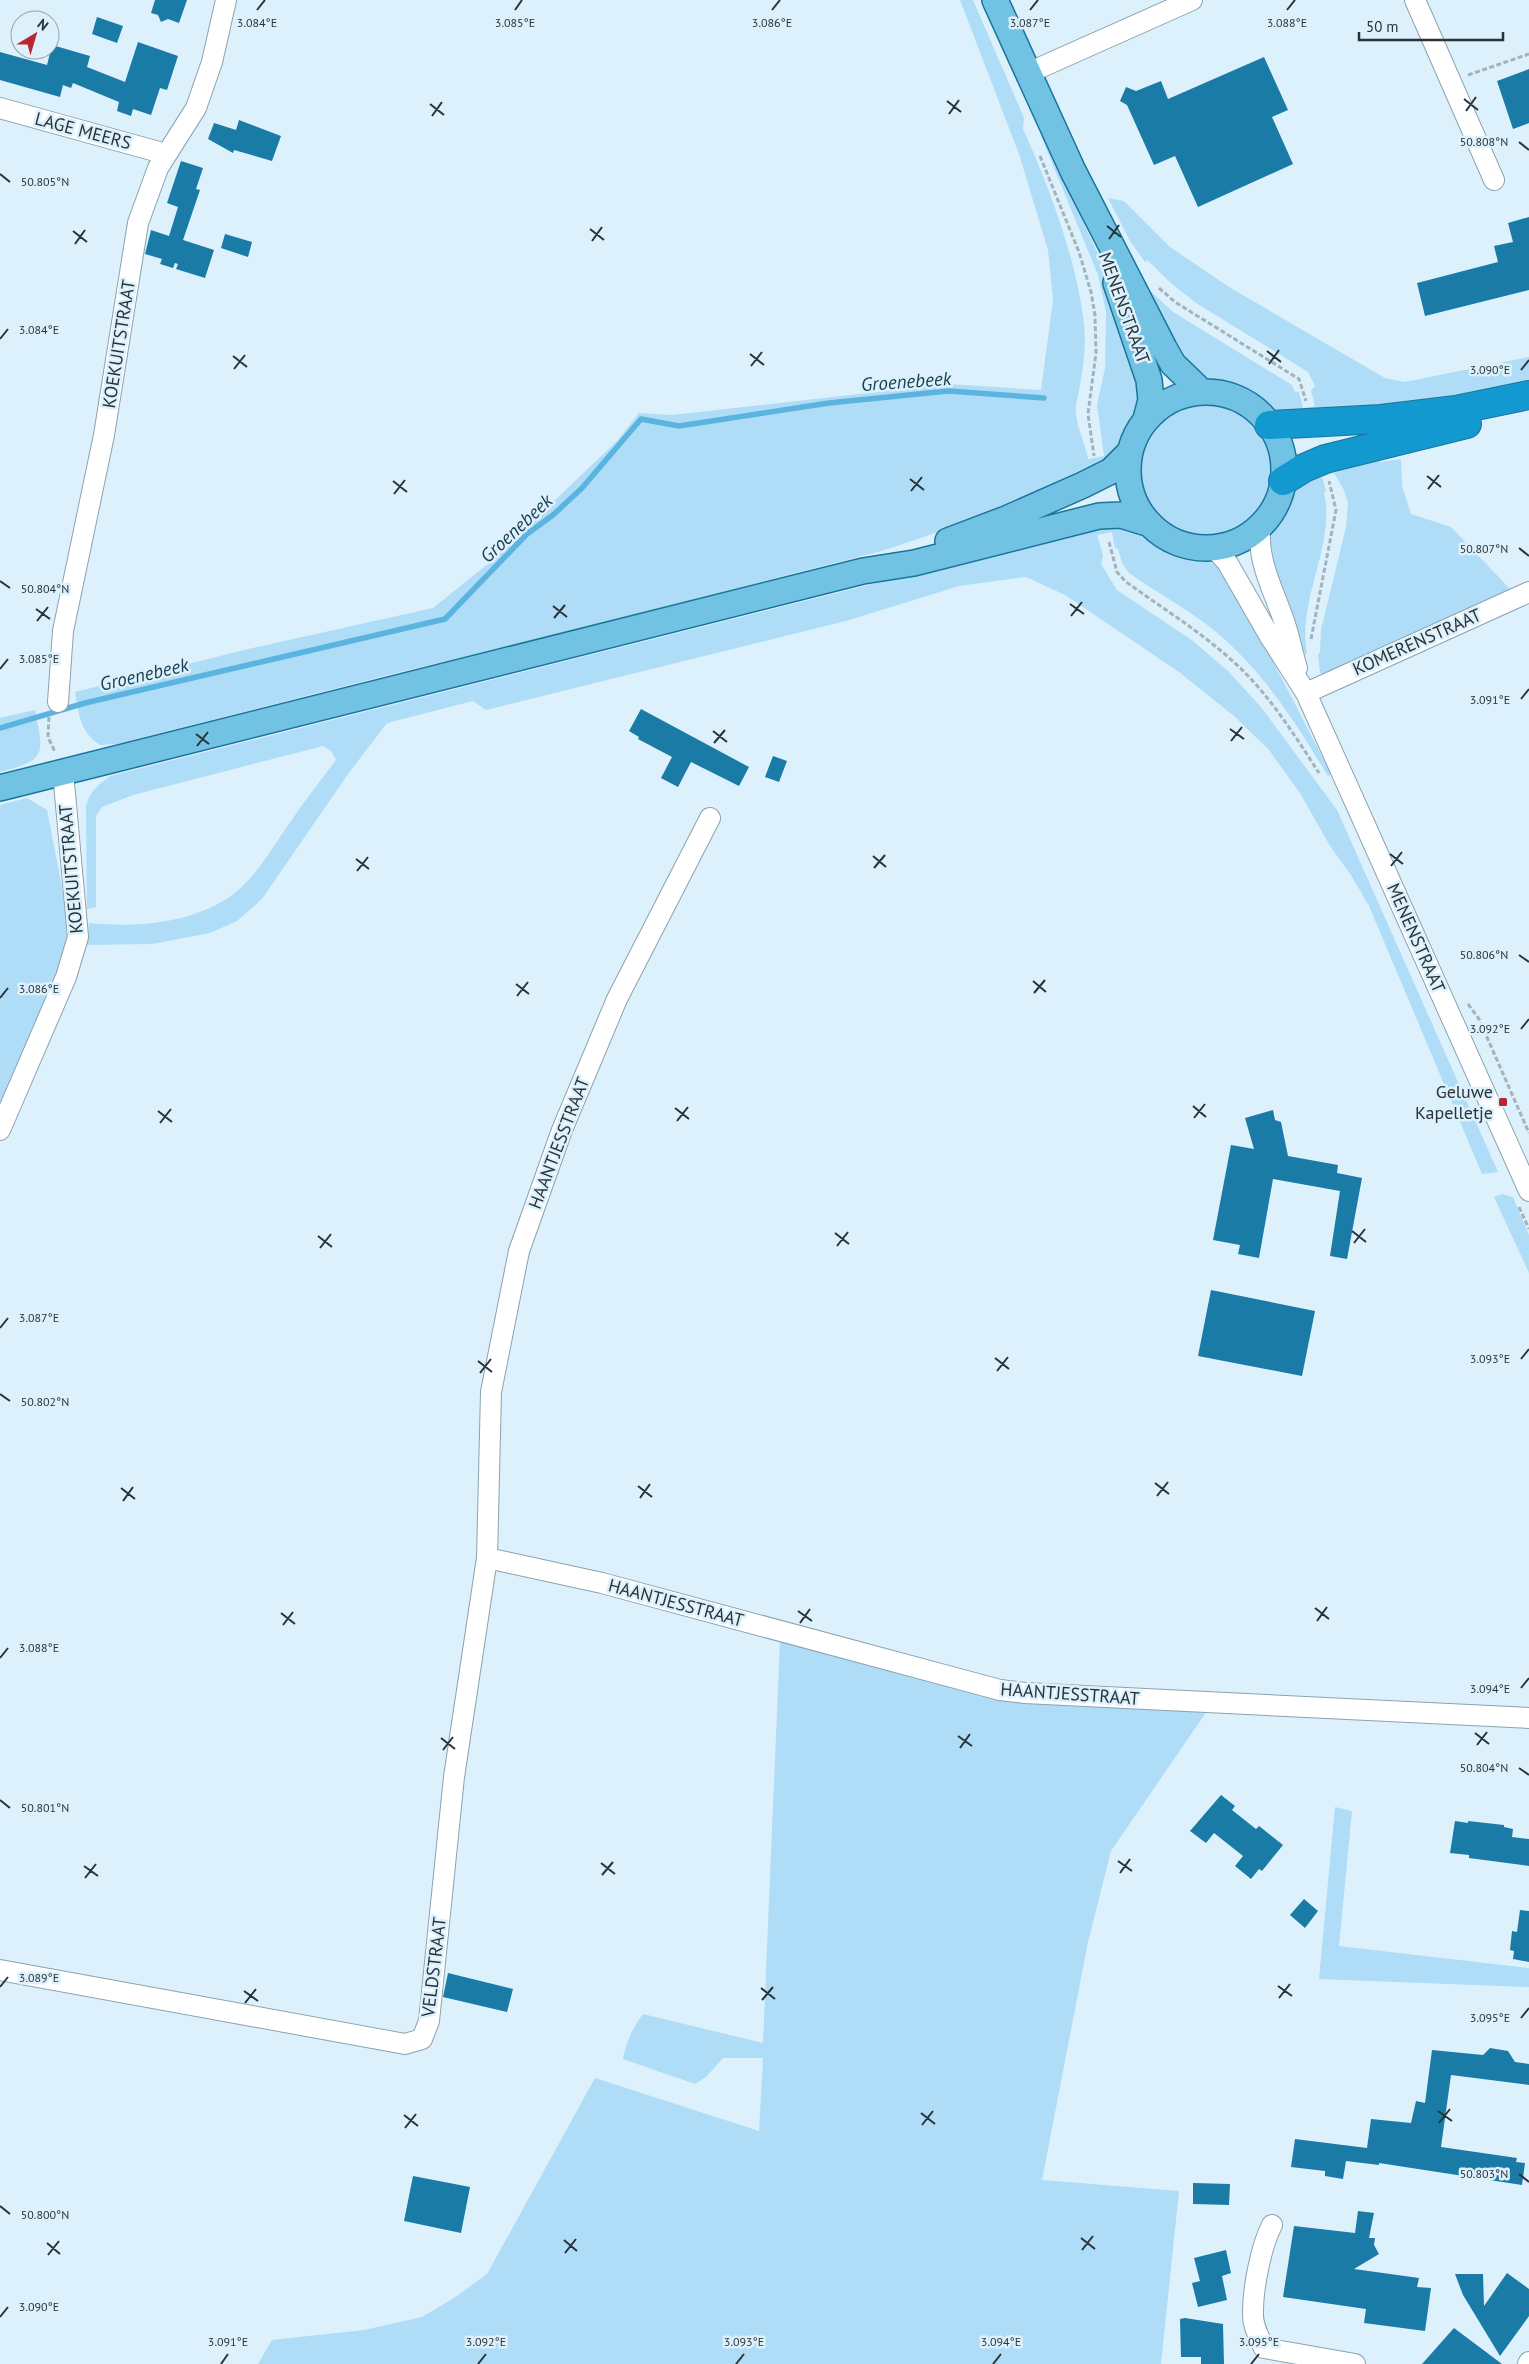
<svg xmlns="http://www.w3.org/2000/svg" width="1529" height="2364" font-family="'PT Sans',sans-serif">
  <rect width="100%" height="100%" fill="#ddf1fc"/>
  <path fill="#afdcf6" d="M960,0H973L1024,118L1023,129C1049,186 1077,261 1084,324C1086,345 1084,365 1080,385C1079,394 1075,403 1076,412C1077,429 1085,442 1088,459L1104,456L1097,405L1105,368L1106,311L1098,275L1041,136H1044L1097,252L1140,373L1142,402L1119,446L1105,461L1064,482L1027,495L962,524L885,550L524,643L396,673L117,744L100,745C80,732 79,715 75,692L244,650L433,608L489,563L617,441L639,413L672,415L948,384L1041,390L1053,300L1048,250L1019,154Z
    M1108,198L1124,201L1170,247L1229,287L1385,378L1405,382L1529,357V388L1294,416L1275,411L1239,387L1210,381L1188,367L1146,287L1173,312L1292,385L1295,392H1299L1303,408L1315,406L1311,390L1315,386L1308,372L1196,303L1172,284L1147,260L1145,262L1130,241Z
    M1140 470a65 65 0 1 1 130 0a65 65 0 1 1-130 0Z
    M1378,457L1380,462L1401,459L1402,486L1411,514L1451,527L1510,589L1324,675L1320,673L1318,654L1320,652L1321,630L1346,527L1348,503L1344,490L1334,473L1322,477L1326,491L1324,493C1336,545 1297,599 1307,653L1303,655L1268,563L1270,540L1273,531L1299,482L1308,474Z
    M1094,524L1143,531L1173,550L1209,561L1222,569L1243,603L1331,774L1328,776C1295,722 1264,672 1215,631C1188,609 1157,593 1129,573L1122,563L1118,549L1115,548L1112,532L1097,535L1103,555L1101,564L1117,590L1193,641L1228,671L1261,707L1337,810L1498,1172L1482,1174L1369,906L1351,875L1330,846L1300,793L1269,750L1234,716L1179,672L1065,595L1026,577L959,586L846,621L486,710L473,701L387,723L348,774L262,899L237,921L210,933L152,944L86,945L89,923C131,927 177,925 216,905C251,888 269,852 291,821C305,800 321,780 336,760L331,751L323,746L133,795L102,807L96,816V907L87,909L86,806C90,791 98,785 110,776L1095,528Z
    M35,710C44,754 47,760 0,772V718Z
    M27,798L47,810L65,903L68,951L0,1118V805Z
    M1502,1194L1513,1197L1529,1235V1273L1494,1197Z
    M780,1640L1020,1702L1207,1711L1111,1851L1088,1942L1042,2180L1179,2191L1161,2364H258L272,2340L364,2330L422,2317L457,2296L487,2274L595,2078L759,2131L763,2058H723L706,2077L695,2084L623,2059C626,2041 633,2028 643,2014L763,2043Z
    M1335,1807L1352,1811L1339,1946L1529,1968V1987L1319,1979Z"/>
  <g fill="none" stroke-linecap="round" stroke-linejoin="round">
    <path stroke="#5bb3e0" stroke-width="5.5" d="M0,728L85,703L445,619L527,534L553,515L582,488L641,419L679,426L829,403L948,391L1044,398"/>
  </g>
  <path fill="#197ba6" d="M155,0H187L179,23L168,19L161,22L158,15L151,13Z
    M97,17L123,26L117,43L92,34Z
    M138,42L178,56L167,90L160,88L151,115L133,109L131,116L117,111L119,102L73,83L71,88L63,85L60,97L0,80V52L47,65L52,45L90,56L87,67L125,82Z
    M1264,57L1288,110L1272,117L1293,164L1198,207L1175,156L1154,165L1127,105L1120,101L1126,87L1136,91L1161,81L1168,99Z
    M1529,69V123L1513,129L1497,81Z
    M239,120L281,136L272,161L234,150L233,153L208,139L214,123L236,130Z
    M181,161L203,168L196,189L200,190L183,240L214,250L205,278L176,269L178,264L175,263L173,268L160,264L162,259L145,254L151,230L169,236L178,207L167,203Z
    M1529,217V290L1425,316L1417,283L1498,262L1494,246L1513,242L1508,223Z
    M225,234L252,242L248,257L221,248Z
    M641,709L749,767L739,786L691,762L678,787L661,778L672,757L638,739L639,737L629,731Z
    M773,756L787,761L779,782L765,777Z
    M1273,1110L1275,1120L1281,1122L1288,1156L1338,1165L1337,1173L1362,1178L1347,1259L1330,1256L1340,1191L1273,1179L1259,1258L1238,1254L1240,1245L1213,1240L1231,1145L1254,1149L1245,1118Z
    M1211,1290L1315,1311L1302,1376L1198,1356Z
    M1221,1795L1235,1806L1232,1810L1256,1829L1259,1826L1283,1845L1262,1871L1259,1869L1251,1879L1235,1866L1243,1856L1214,1833L1206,1843L1190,1831Z
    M1455,1821L1468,1823V1821L1504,1825V1827L1513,1829L1512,1837L1529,1839V1866L1469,1858V1855L1450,1853Z
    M1304,1899L1318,1911L1305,1928L1290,1915Z
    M1520,1910L1529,1911V1962L1513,1959L1514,1951L1510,1950L1512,1931L1517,1932Z
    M448,1973L513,1989L507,2012L443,1997Z
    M1490,2048L1508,2051L1515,2062L1529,2064V2085L1451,2075L1441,2147L1517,2158L1516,2162L1525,2163L1522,2185L1379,2163V2165L1346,2161L1343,2179L1325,2176V2171L1291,2167L1295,2139L1367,2148L1371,2119L1411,2123L1416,2101L1425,2103L1432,2050L1483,2055Z
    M413,2176L470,2187L461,2233L404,2221Z
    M1193,2183L1230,2184L1229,2205L1193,2204Z
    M1358,2211L1374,2213L1369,2238H1375L1374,2245L1379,2254L1354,2269L1419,2278L1417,2287L1431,2288L1425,2331L1364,2323L1366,2309L1283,2297L1294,2226L1355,2233Z
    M1226,2250L1231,2273L1222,2276L1227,2300L1198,2307L1192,2283L1200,2281L1194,2258Z
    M1507,2273L1529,2289V2316L1500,2356L1463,2295L1455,2274H1483L1484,2306Z
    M1185,2318L1223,2324L1224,2364H1201V2357H1181L1180,2319Z
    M1454,2328L1502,2364H1422Z"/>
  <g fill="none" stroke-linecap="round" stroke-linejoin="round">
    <g stroke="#8ba2af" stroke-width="22">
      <path id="minor" d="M1415,0L1494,180
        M1028,73L1192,0
        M0,108L166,154
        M1260,526C1257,564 1275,592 1286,627C1290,640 1293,655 1297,668
        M1213,547L1227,562L1269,635L1306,693L1529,1191
        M1306,693L1529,592
        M58,702L63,631L104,435L138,223L158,168L196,108L212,62L226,0
        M0,1130L66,977L78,937L63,772
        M487,1558L602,1583L1000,1690L1025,1693L1529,1718
        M0,1970L405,2044L422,2039L429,2021L454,1777L487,1558L491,1392L519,1251L562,1130L617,999L710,818
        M1272,2225C1261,2246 1253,2288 1253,2312C1252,2325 1259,2337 1264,2348L1355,2364
        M1528,2364L1529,2362"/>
    </g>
    <g stroke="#1a759b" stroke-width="28">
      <path id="major" d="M995,0L1073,171L1164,348L1173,364L1202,392
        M1116,283L1149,380L1151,400L1146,419
        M1128 470a78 78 0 1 1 156 0a78 78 0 1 1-156 0Z
        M948,541L1006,519L1083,485L1111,471L1129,453
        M0,788L863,571L914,563L1099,516L1121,515L1150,524"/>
    </g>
    <g stroke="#1a759b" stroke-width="30">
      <path id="highway" d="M1269,425L1381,419L1456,410L1529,395
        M1283,481L1304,468L1325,459L1467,424"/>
    </g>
    <path stroke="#a2b3bc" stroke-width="3" stroke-dasharray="5 2.5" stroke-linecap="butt" d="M1468,75L1529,54
      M1040,156L1079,252L1091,292L1095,315L1096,353L1088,414L1094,456
      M1159,288L1175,302L1299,379L1306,401
      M1109,542L1117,572L1125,581C1159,606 1195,628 1227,656C1265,688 1292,731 1319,773
      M1311,639L1336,510L1329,481
      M49,717L48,737L55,752
      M1468,1004L1479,1019L1529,1133
      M1519,1207L1529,1229"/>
    <use href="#minor" stroke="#fff" stroke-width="20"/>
    <use href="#major" stroke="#71c2e3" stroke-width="25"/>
    <use href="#highway" stroke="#1299d0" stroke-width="28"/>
  </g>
  <path fill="none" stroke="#293338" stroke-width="2" d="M257,10L265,0M515,10L522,0M772,10L780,0M1030,10L1038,0M1287,10L1295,0M1464,99L1478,110M947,101L961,112M430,104L444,115M1466,111L1476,97M949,114L959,100M432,116L442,102M1519,142L1529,150M0,174L10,182M1107,226L1121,237M590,229L604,240M73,231L87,242M1109,239L1119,225M592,241L602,227M75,244L85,230M0,339L8,329M1267,351L1281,362M750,354L764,365M233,356L247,367M1269,364L1279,350M751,366L762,352M234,369L245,355M1521,370L1529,360M1427,476L1441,487M910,479L924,490M393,481L407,492M1428,489L1439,475M911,491L922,477M394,494L405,480M1519,548L1529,556M0,581L10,588M1070,604L1084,614M553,606L567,617M36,609L50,619M1071,616L1082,602M554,618L565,605M37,621L48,607M0,669L8,659M1521,699L1529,689M1230,729L1244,739M713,731L727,742M196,734L209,744M1231,741L1242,727M714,743L725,730M197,746L208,732M1390,854L1403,864M873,856L886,867M356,859L369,869M1391,866L1402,852M874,868L885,855M357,871L368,857M1519,955L1529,962M1033,981L1046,992M516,984L529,994M1034,993L1045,980M517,996L528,982M0,998L8,988M1521,1029L1529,1019M1193,1106L1206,1117M675,1108L689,1119M158,1111L172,1122M1194,1118L1205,1104M677,1121L688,1107M160,1123L171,1109M1352,1231L1366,1242M835,1233L849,1244M318,1236L332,1247M1354,1243L1365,1229M837,1246L848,1232M320,1248L331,1234M0,1328L8,1318M995,1358L1009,1369M1521,1359L1529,1349M478,1361L492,1372M997,1371L1008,1357M480,1373L491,1359M0,1394L10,1401M1155,1483L1169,1494M638,1486L652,1497M121,1488L135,1499M1157,1496L1168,1482M640,1498L650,1484M123,1501L133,1487M1315,1608L1329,1619M798,1611L812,1621M281,1613L295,1624M1317,1621L1327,1607M800,1623L810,1609M283,1625L293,1612M0,1658L8,1648M1521,1688L1529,1678M1475,1733L1489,1744M958,1736L972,1746M441,1738L455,1749M1477,1745L1487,1732M960,1748L970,1734M443,1750L453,1737M1519,1768L1529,1775M0,1800L10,1808M1118,1861L1132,1871M601,1863L615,1874M84,1866L98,1876M1120,1873L1130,1859M602,1875L613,1862M85,1878L96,1864M1278,1986L1292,1996M0,1987L8,1977M761,1988L775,1999M244,1991L258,2001M1279,1998L1290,1984M762,2000L773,1987M245,2003L256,1989M1521,2018L1529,2008M1438,2111L1452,2121M921,2113L935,2124M404,2115L418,2126M1439,2123L1450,2109M922,2125L933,2111M405,2128L416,2114M1519,2174L1529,2182M0,2206L10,2214M1081,2238L1095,2249M564,2240L577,2251M47,2243L60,2254M1082,2250L1093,2236M565,2253L576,2239M48,2255L59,2241M0,2317L8,2307M221,2364L228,2354M478,2364L486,2354M736,2364L744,2354M993,2364L1001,2354M1251,2364L1259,2354"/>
  <rect fill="#b92831" stroke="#ddf1fc" stroke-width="2" x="1498" y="1097" width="10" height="10" rx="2.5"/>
  <g text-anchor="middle" stroke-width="5" stroke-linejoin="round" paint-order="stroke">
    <g font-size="18" fill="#293338" stroke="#ddf1fc">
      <text transform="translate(83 131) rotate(15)" y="6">LAGE MEERS</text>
      <text transform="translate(1124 308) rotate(70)" y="6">MENENSTRAAT</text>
      <text transform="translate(119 344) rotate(-81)" y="6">KOEKUITSTRAAT</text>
      <text transform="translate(1417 642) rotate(-24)" y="6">KOMERENSTRAAT</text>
      <text transform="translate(71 869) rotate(-95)" y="6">KOEKUITSTRAAT</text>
      <text transform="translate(1416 938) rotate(66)" y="6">MENENSTRAAT</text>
      <text transform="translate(559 1143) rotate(-69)" y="6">HAANTJESSTRAAT</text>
      <text transform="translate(676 1603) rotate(15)" y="6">HAANTJESSTRAAT</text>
      <text transform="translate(1070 1694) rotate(4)" y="6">HAANTJESSTRAAT</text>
      <text transform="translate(434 1967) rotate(-83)" y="6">VELDSTRAAT</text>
    </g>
    <g font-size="18" fill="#293338" stroke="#ddf1fc" text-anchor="end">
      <text x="1493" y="1098">Geluwe<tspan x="1493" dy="21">Kapelletje</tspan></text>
    </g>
    <g font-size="19" font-style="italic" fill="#163d50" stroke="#ddf1fc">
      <text transform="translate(906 381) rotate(-4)" y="7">Groenebeek</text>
      <text transform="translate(516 528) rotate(-43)" y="7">Groenebeek</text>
      <text transform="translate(144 674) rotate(-13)" y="7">Groenebeek</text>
    </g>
  </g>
  <g font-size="12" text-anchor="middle" fill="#293338" stroke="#ddf1fc" stroke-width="5" stroke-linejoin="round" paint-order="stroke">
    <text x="257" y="27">3.084°E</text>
    <text x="772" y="27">3.086°E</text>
    <text x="1030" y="27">3.087°E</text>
    <text x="1287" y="27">3.088°E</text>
    <text x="515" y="27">3.085°E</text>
    <text x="1484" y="146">50.808°N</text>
    <text x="45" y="186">50.805°N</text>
    <text x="39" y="334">3.084°E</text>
    <text x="1490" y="374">3.090°E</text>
    <text x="1484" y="553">50.807°N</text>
    <text x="45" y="593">50.804°N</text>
    <text x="39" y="663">3.085°E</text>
    <text x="1490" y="704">3.091°E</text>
    <text x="1484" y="959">50.806°N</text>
    <text x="39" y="993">3.086°E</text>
    <text x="1490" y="1033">3.092°E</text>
    <text x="39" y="1322">3.087°E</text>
    <text x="1490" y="1363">3.093°E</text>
    <text x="45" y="1406">50.802°N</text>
    <text x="39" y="1652">3.088°E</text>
    <text x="1490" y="1693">3.094°E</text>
    <text x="1484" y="1772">50.804°N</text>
    <text x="45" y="1812">50.801°N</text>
    <text x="39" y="1982">3.089°E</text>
    <text x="1490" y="2022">3.095°E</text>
    <text x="1484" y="2178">50.803°N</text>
    <text x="45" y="2219">50.800°N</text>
    <text x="39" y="2311">3.090°E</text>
    <text x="228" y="2346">3.091°E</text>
    <text x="486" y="2346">3.092°E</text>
    <text x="744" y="2346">3.093°E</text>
    <text x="1001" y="2346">3.094°E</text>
    <text x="1259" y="2346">3.095°E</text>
  </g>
  <g transform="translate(35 35) rotate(38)"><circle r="24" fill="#ddf1fc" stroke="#95a5ae"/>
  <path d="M0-4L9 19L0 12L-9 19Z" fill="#b92831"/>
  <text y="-8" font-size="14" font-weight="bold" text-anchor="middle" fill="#293338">N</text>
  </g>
  <path d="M1359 32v8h144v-8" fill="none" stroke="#293338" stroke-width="2.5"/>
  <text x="1366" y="32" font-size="15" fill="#293338" stroke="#ddf1fc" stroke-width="4" paint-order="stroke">50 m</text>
</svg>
